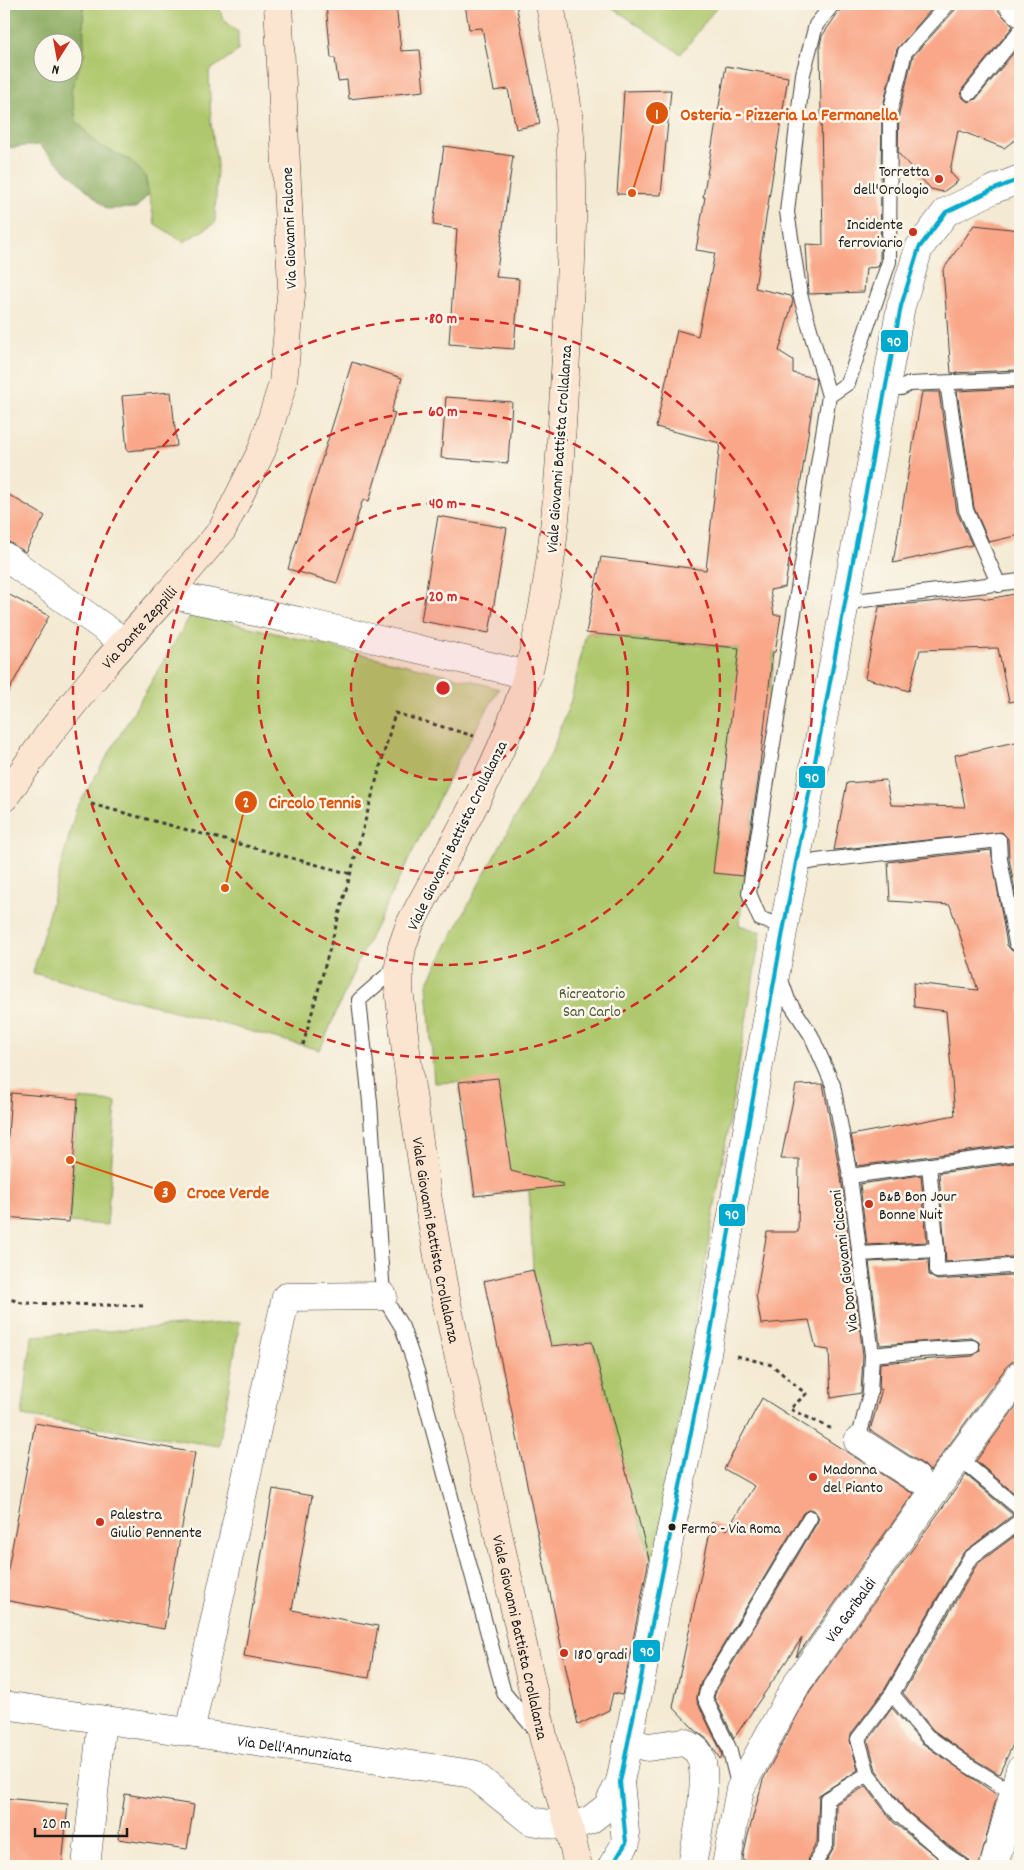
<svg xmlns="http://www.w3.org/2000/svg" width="1024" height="1870" font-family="Dekko,sans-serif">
  <rect width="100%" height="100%" fill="#fbf7ec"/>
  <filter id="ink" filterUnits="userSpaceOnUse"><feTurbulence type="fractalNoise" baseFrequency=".02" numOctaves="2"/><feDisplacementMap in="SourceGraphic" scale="10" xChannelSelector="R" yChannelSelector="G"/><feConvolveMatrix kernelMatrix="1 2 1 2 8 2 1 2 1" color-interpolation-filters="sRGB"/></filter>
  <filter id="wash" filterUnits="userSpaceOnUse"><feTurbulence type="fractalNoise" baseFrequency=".0096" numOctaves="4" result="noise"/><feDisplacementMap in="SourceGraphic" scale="20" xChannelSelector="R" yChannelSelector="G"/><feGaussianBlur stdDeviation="1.12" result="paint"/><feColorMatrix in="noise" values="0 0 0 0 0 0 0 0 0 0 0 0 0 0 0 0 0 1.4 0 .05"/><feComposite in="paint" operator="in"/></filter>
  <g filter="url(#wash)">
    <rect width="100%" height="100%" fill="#f4ead3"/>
    <path fill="#afc86d" stroke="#667244" d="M83,4H218L223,19L238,32V51L209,71L211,123L217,164L215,223L184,242L155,224L145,175L131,161L97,144L76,121L71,90L84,54Z
      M607,4H719L681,54Z
      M192,613L473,681L499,689L457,762L356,966L320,1050L33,973L76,809Z
      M586,633L775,652L739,925L761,932L654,1568L632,1497L592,1342L551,1346L533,1270L529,1190L475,1196L459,1082L434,1083L427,984L479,884L552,751L571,700Z
      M78,1099L116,1102L107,1225L69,1222Z
      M240,1322L219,1446L22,1416L32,1336Z"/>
    <path fill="#8bac60" stroke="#54643e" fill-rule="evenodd" d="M4,4H83L84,54L71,90L76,121L97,144L131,161L145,175L148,195L136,208L107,209L39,145L4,148ZM42,42H72V72H42Z"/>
    <g id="blocks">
      <path fill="#f9a788" d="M326,4H396L401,51L420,50L424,91L349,99L347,80L338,81L335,58H331Z
        M465,4H516L540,124L516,129L508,89L494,91L482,28L469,29Z
        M844,4H936L897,49L882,110L880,261L878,267L866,268L864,292L809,294L806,244L823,245L820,45L822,36Z
        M957,4H994L1001,14L1013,26L963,88L961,92L962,97L968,102L976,99L1020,45V136L1004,148L958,130L950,172L958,181L943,192L931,189L898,153L899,113L913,56L955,10Z
        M726,66L788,77L755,288L791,296L793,301L779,351L793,360V373L815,378L816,381L785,587L770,590L774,615H781L775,652H773L758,782L743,876L713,873L739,648L586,633L601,557L706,570L720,443L656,427L677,330L698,336L715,253L696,250L705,197H703Z
        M671,90L661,195L617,194L624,91Z
        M444,146L513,156L496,277L519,279L514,349L449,344L457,229L433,225Z
        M974,225L1020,230V327L1018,335L1017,370L951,373L943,270Z
        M352,362L402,378L391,412L395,413L369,501L363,499L337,583L288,569Z
        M1017,388V398L1020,412V535L989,542L974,508L957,391Z
        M171,392L177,446L127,451L122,396Z
        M922,392H939L957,512L972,545L893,563Z
        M446,397L512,402L508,463L441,458Z
        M4,492L45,516L25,552L4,539Z
        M438,516L507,528L489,633L421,621Z
        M4,592L49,616L4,700Z
        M1020,593V700L1009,702L998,648L920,650L909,691L865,678L879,607L979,597L988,599Z
        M1020,741V919L1009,858L1008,839L1002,832L834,850L847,783L886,780L891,805L965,807L955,755Z
        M991,850L1007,945L1011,950L1020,955V1144L857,1166L851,1135L955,1115L946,1011L914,1007L913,983L978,990L950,905L890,901L888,862Z
        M498,1078L511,1171L563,1184V1186L475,1196L459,1082Z
        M823,1084L841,1177L863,1355L861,1393L831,1398L829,1350L816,1348L809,1320L761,1324L756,1295L767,1232H798L799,1159H781L796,1085Z
        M11,1093L78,1099L69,1222L4,1217V1190Z
        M1020,1162V1258L1010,1257L946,1262L939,1173Z
        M921,1175L927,1242L867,1245L860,1184Z
        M928,1259L929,1275L937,1280L1010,1275L1020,1276V1360L1013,1361L1007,1366L930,1471L924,1465L870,1430L882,1389L879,1390L880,1363L973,1356L980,1350L979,1342L971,1338L880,1345L869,1262Z
        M533,1270L551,1346L592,1342L649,1559L622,1695L613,1693L609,1710L578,1725L484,1281Z
        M762,1398L908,1491L914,1493L796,1657L802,1638L734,1738L714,1697L717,1689L817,1523L819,1518L815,1511L810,1509L803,1513L701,1682L697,1695V1701L721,1751L722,1756L720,1759L708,1740L694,1729L673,1707L712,1522L727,1530L754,1486L724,1469Z
        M1020,1401V1498L976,1461Z
        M35,1423L195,1453L164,1629L4,1600V1591Z
        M966,1475L1013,1515L963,1553L885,1689L851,1734L850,1741L858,1770L819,1795L817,1842L809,1856L808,1866H746L743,1858L748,1835L763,1780L810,1691Z
        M273,1489L312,1496L292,1610L378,1626L369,1678L244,1656Z
        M1020,1532V1730L999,1774L974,1759L933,1730L903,1693L977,1564Z
        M892,1708L922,1743L997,1795L979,1866H972L968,1859L950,1847L905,1809L876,1770L868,1741Z
        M866,1786L893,1822L948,1866H826V1862L835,1846L836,1804Z
        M125,1794L194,1805L187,1849L118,1839Z
        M4,1798L68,1804L62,1866H4Z"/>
    </g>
  </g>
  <g filter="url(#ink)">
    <use href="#blocks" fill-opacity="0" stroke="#3c3b37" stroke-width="1"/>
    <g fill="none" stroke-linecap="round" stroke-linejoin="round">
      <g stroke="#3c3b37" stroke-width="16">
        <path id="lane" d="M970,93L1020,31
          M947,383L966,510L999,585
          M886,387L901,388L909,384L1020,379
          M829,396L848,383L889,262L890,112L905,52L948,4
          M845,604L863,600L1020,581
          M796,865L816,861L999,840L1000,859L1016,943L1020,946
          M784,926L760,919L749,893L829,396L800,294L787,212L803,74L816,25L833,4
          M398,966L359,1000L370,1102L383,1296L402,1327L417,1371L504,1693L537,1732
          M780,977L788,1000L811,1035L833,1085L850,1176L872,1355L870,1393L858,1441
          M929,1165L937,1250
          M850,1176L1020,1153
          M860,1254L937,1250V1271L1010,1266L1020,1267
          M872,1355L921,1350L972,1347
          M959,1458L1020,1509
          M892,1694L927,1736L969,1766L1015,1794
          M739,1788L729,1748L705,1698L709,1685L810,1518
          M817,1866V1860L826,1845L827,1799L868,1774
          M963,1866L945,1854L899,1815L868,1774L858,1739L892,1694L970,1558L1020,1521"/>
      </g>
      <g stroke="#3c3b37" stroke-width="29">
        <g id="street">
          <path d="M1013,4L1020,12"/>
          <path d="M4,556L124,642"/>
          <path d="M168,594L299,621L528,675"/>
          <path d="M858,1441L916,1478"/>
          <path id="s1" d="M4,1705L473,1774L531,1821L569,1827L590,1820L607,1807L620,1782"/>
          <path d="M190,1732L286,1297L383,1296"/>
          <path d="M628,1742L648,1747L684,1742C689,1745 697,1749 699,1754C711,1776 696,1840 692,1866"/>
          <path d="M86,1866L102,1720"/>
          <path d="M612,1866L626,1843L620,1782L708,1348L784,926L901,306L919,248L946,212L992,190L1020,179"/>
          <path id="s2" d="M726,1866L740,1789L797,1683L935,1490L1020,1375"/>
          <path d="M994,1866L1020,1770"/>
        </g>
      </g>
      <g stroke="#3c3b37" stroke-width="29">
        <g id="secondary">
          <path id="s3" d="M550,4C556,43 565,82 569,122C577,217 568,313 563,408C558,497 552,587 528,673C504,760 452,845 410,924L402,947L399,966V989L407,1060L426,1189L445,1295L544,1740L569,1827L578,1866"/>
          <path id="s4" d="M4,798L49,734L106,663L168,594L222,530L262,450L283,383L292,285L278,4"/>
        </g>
      </g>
      <path stroke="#3c3b37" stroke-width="3" stroke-dasharray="4 4" stroke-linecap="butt" d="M91,804L351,874
        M303,1045L395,713L474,736
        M4,1297L22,1303L147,1306
        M737,1356L772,1365L806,1394L790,1409L832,1429"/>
      <use href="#lane" stroke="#fff" stroke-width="14"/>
      <use href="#street" stroke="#fff" stroke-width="28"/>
      <use href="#secondary" stroke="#fce5d0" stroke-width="28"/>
      <g stroke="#fbf7ec" stroke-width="8">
        <path id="bus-1" d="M612,1866L626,1843L620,1782L708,1348L784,926L901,306L919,248L946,212L992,190L1020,179"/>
      </g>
      <use href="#bus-1" stroke="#00a9ce" stroke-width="4"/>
    </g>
  </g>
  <circle cx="443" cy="688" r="92" fill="#d62828" fill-opacity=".12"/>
  <g fill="none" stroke="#d62828" stroke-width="2.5" stroke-dasharray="9 6">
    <circle cx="443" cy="688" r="92"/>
    <circle cx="443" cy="688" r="185"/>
    <circle cx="443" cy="688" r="277"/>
    <circle cx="443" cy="688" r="370"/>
  </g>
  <g fill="#c8321e" stroke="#fbf7ec" stroke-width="2">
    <circle cx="939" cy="179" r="5"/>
    <circle cx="913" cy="232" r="5"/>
    <circle cx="869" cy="1204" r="5"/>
    <circle cx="813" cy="1477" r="5"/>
    <circle cx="100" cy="1522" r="5"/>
    <circle cx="564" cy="1653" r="5"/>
  </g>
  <circle fill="#1c1c1c" stroke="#fbf7ec" stroke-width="2" cx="672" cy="1527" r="4.5"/>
  <g text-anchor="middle" stroke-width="5" stroke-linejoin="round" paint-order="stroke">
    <g font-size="15" fill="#1c1c1c" stroke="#fbf7ec" text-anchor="start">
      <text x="681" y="1533">Fermo - Via Roma</text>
    </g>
    <g font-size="16" fill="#1c1c1c" stroke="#fbf7ec" text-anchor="start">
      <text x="929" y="176" text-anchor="end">Torretta<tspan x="929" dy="18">dell'Orologio</tspan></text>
      <text x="903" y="229" text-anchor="end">Incidente<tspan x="903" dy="18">ferroviario</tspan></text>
      <text x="879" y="1201">B&amp;B Bon Jour<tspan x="879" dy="18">Bonne Nuit</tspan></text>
      <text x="823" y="1474">Madonna<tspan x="823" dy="18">del Pianto</tspan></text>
      <text x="110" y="1519">Palestra<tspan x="110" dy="18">Giulio Pennente</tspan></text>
      <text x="574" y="1659">180 gradi</text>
    </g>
    <g font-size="16" fill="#1c1c1c" stroke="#fbf7ec">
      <text transform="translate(288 228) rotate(-92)" y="6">Via Giovanni Falcone</text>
      <text transform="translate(558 449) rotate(-86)" y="6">Viale Giovanni Battista Crollalanza</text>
      <text dy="6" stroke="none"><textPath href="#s4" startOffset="218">Via Dante Zeppilli</textPath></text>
      <text transform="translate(456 835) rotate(-64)" y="6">Viale Giovanni Battista Crollalanza</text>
      <text dy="6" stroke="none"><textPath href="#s3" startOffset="1272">Viale Giovanni Battista Crollalanza</textPath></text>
      <text transform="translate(843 1261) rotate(-97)" y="6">Via Don Giovanni Cicconi</text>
      <text dy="6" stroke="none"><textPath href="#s2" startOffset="289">Via Garibaldi</textPath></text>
      <text dy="6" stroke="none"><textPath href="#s3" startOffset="1678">Viale Giovanni Battista Crollalanza</textPath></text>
      <text dy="6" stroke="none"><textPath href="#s1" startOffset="294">Via Dell'Annunziata</textPath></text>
    </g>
    <g font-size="16" fill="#4f5838" stroke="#fbf7ec">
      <text x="592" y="998">Ricreatorio<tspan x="592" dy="18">San Carlo</tspan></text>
    </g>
  </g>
  <circle cx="443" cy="688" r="8" fill="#d62828" stroke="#fbf7ec" stroke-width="2.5"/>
  <g font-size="15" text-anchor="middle" font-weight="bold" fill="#d62828" stroke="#fbf7ec" stroke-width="5" stroke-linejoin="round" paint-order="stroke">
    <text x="443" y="323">80 m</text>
    <text x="443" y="416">60 m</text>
    <text x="443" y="508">40 m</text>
    <text x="443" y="601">20 m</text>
  </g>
  <path fill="none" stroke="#de560d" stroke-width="2" d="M632 193L657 113M225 888L246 802M70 1160L165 1192"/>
  <g fill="#de560d" stroke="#fbf7ec" stroke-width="2">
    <circle cx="632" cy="193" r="5"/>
    <circle cx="225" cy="888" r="5"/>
    <circle cx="70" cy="1160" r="5"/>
    <circle cx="657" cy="113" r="12"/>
    <circle cx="246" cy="802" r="12"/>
    <circle cx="165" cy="1192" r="12"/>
  </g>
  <g font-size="15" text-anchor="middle" font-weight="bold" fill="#fff">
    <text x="657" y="119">1</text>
    <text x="246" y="807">2</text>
    <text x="165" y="1197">3</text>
  </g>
  <g font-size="18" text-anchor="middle" font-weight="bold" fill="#de560d" stroke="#fbf7ec" stroke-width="5" stroke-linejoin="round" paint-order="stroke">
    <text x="789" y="120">Osteria - Pizzeria La Fermanella</text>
    <text x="315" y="808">Circolo Tennis</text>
    <text x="228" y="1198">Croce Verde</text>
  </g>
  <g stroke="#fbf7ec" stroke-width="2">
    <rect x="880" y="329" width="29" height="24" rx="5" fill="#00a9ce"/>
    <rect x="798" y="765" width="28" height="24" rx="5" fill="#00a9ce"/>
    <rect x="718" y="1203" width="28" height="24" rx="5" fill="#00a9ce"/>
    <rect x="632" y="1639" width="29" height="24" rx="5" fill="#00a9ce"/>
  </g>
  <g font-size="14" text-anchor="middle" font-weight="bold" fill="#fff">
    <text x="894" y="346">90</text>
    <text x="812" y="782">90</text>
    <text x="732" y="1219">90</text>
    <text x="647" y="1656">90</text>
  </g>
  <rect width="1024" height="1870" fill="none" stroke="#fbf7ec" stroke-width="20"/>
  <g transform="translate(58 58) rotate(191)"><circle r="24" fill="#fbf7ec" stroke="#a29f99"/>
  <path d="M0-4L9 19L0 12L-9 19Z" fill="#c8321e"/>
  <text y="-8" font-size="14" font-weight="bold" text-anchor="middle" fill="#1c1c1c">N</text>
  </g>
  <path d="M35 1828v8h92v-8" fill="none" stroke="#1c1c1c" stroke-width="2.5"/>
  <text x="42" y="1828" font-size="15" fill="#1c1c1c" stroke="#fbf7ec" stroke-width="4" paint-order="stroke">20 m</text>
</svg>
